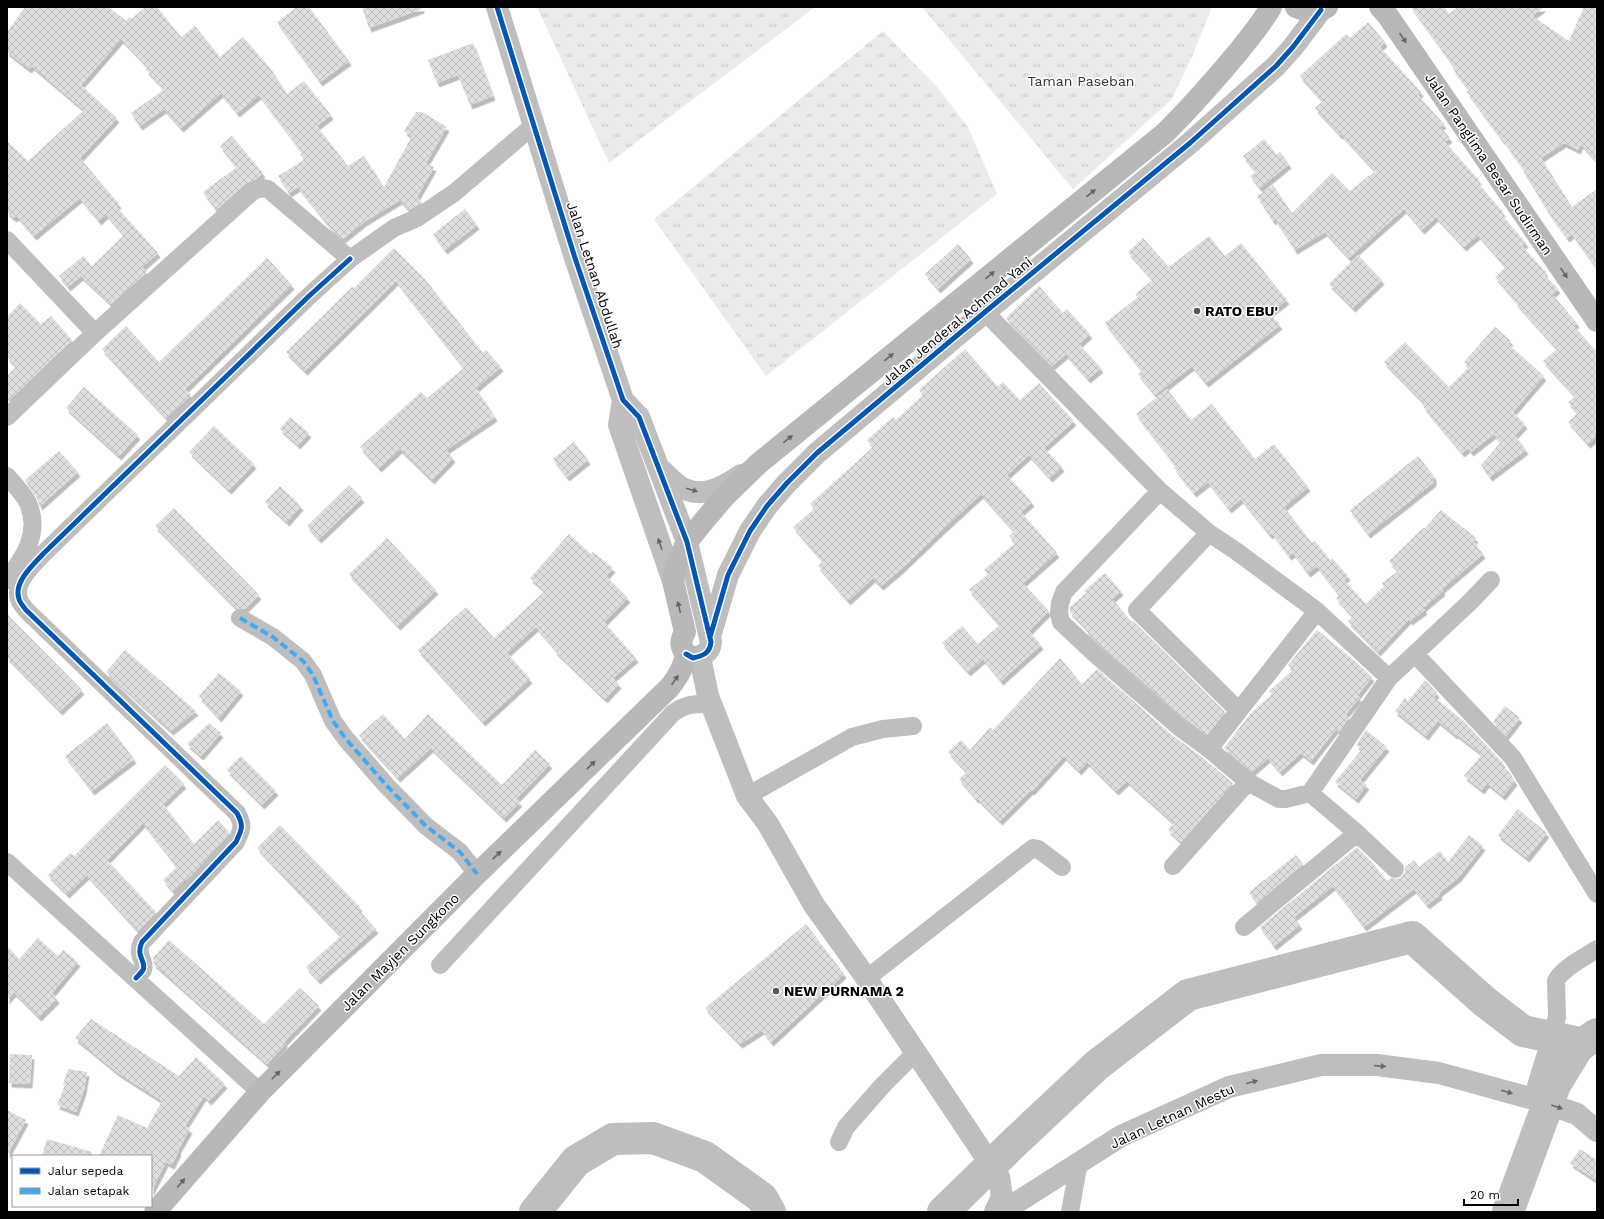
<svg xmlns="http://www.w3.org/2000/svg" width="1604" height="1219" font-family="'Work Sans',sans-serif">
  <defs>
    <pattern id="grass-tufts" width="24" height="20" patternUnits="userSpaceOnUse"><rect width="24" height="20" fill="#ebebeb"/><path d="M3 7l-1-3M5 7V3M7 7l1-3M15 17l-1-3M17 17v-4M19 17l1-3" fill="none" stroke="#c8c8c8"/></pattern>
    <pattern id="building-cross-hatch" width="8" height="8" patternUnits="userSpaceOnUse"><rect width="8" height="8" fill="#dfdfdf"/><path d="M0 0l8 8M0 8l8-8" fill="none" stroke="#bebebe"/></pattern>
    <filter id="shadow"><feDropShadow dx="2.5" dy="4.5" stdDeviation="0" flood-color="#0004"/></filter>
  </defs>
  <rect width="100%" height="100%" fill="#fff"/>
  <path fill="url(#grass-tufts)" d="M537,7H815L609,163Z
    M922,7H1212L1194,52L1172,99L1073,189Z
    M883,31L937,87L968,127L997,194L766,376L654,219Z"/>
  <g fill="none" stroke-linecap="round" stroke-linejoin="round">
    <path stroke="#bebebe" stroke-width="32" d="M535,1212L576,1161L613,1139L653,1138L705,1157L762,1198L770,1212
      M943,1212L1015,1142L1097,1065L1188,995L1412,937L1485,1002L1523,1031L1575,1042L1578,1047
      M1508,1212L1555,1085L1578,1047L1597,1034"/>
  </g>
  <path fill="url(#building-cross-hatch)" filter="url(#shadow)" d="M25,7H109L126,21L129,17L131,19L146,7H157L181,37L195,26L220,57L243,37L271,69L287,94L304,81L331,115L317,126L348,166L364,156L384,187L412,136L404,131L416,112H422L447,127L426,163L434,167L417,197L422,202L409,210L400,200L364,222L343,239L332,230L298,187L289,193L278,176L304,160L300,154L302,152L259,95L237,113L221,93L181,128L164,109L140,126L131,113L165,89L146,70L148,67L121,39L81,85L117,118L80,158L119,204L116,206L158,253L142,267L147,272L111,304L81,276L68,287L59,276L83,256L92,266L124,235L106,214L99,221L80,198L34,236L17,216L14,218L7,212V141L28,161L84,110L32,66L29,69L7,52V32Z
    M297,7H309L349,61L320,82L277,22Z
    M362,7H422V9L369,28Z
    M1411,7H1444L1449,14L1458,7H1544L1532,16L1569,41L1584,7H1597V162L1581,144L1578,150L1564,143L1541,158L1572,207L1597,189V269L1572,234L1567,238L1547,210L1524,172L1525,171L1503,140H1502L1467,92L1469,90L1453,69L1455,68Z
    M1368,22L1385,42L1380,47L1421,92L1418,95L1444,124L1440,127L1450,138L1445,142L1479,180L1477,182L1503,212L1501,214L1526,243L1522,246L1546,272L1544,274L1558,289L1552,294L1577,323L1574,326L1597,352V436L1588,444L1568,422L1578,413L1568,402L1575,396L1543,361L1557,349L1515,302L1516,301L1495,277L1506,267L1478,235L1464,247L1436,217L1422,230L1404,209L1349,258L1325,232L1295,250L1275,219L1273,221L1257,196L1273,185L1292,213L1332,173L1350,191L1375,171L1341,134L1340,135L1315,108L1323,101L1300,76L1346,34L1350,38Z
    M473,43L493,96L470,105L458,75L437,83L428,60Z
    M232,136L263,173L256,179L246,183L216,210L203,192L237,167L220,146Z
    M1264,139L1277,155L1280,152L1289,164L1260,188L1250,176L1256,172L1243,156Z
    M465,209L477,225L445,250L433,234Z
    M1209,236L1225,256L1241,243L1287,300L1270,313L1280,325L1206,383L1192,366L1155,395L1138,374L1142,371L1105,323L1138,297L1135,294L1153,280L1128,252L1143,238L1169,267Z
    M958,244L971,259L938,289L925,274Z
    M394,248L424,278L483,353L486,350L501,367L476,388L495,417L446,450L453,458L432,480L400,449L379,468L360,447L421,392L427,398L464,368L396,281L305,371L286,352L352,287L354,288Z
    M1358,255L1382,280L1353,308L1329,284Z
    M267,258L292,285L185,389L191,395L166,418L102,349L126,326L159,362Z
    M1039,286L1063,313L1067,309L1090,334L1079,344L1101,368L1088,379L1066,354L1052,366L1006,318Z
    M20,303L41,324L51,316L72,340L7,402V376L16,366L7,357V317Z
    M1495,327L1511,341L1508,344L1544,376L1513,412L1525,424L1515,435L1526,450L1490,477L1481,465L1501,442L1494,434L1471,452L1468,448L1462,453L1423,406L1425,404L1384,362L1405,342L1449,387L1469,367L1464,362Z
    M965,349L998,387L1003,382L1020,400L1039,383L1074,421L1044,448L1062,467L1050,478L1029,455L1007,475L1032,502L1021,512L1057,553L1023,583L1049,611L1029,631L1041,645L1001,681L983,659L968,672L942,643L962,626L978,644L1000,625L969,590L988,574L984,570L1015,543L1009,536L1014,531L981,494L944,528L900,570L881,586L873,578L848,601L818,566L823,561L793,527L814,509L810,504L873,447L867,440L893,417L896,420L923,395L919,390Z
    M84,387L138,435L119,456L66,408Z
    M1167,389L1191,420L1212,404L1255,459L1274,444L1308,487L1284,507L1312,543L1315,541L1330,560L1332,558L1348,576L1344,580L1366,604L1384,586L1382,583L1398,571L1389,561L1423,528L1424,529L1441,510L1476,538L1473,541L1483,554L1442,589L1443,591L1423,608L1425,610L1410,621L1409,619L1378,652L1348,621L1353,617L1336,598L1339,595L1317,566L1308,573L1293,553L1289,556L1272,533L1270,535L1241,499L1229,509L1208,482L1194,493L1174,468L1176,466L1136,414Z
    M290,417L309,433L298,445L280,429Z
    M214,426L254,464L229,490L189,452Z
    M574,442L588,460L567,477L553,459Z
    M59,451L78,472L40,506L35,494L25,480Z
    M1418,456L1434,476V482L1368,534L1350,510Z
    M349,485L362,498L319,539L307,526Z
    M280,486L301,506L287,522L265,502Z
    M174,508L259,595L245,609L236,608L155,526Z
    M569,534L591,554L593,552L613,568L606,576L628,598L604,622L636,658L613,678L619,684L605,699L554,650L555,649L536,627L507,653L530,679L483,722L418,650L466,607L494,638L545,591L530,578Z
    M387,538L436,590L398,626L349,574Z
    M1105,573L1121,591L1112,599L1132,622L1133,621L1225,712L1207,735L1186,719L1102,646L1085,630L1087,629L1070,612V607L1086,593L1084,591Z
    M7,614L82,690L60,711L7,657Z
    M1317,630L1355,661L1372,677L1357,696L1360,697L1346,714L1349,717L1339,732L1336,729L1311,761L1301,753L1280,772L1268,758L1252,772L1224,748L1250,714L1272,694L1269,691L1293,670L1288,665Z
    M125,650L196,711L171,731L106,672Z
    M1060,658L1082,684L1097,669L1172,735L1202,757L1233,783L1181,842L1168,830L1174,823L1127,781L1116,791L1087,762L1079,771L1064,756L1032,791L1031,790L1000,821L977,798L976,799L959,779L967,772L948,752L961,740L970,750L990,727L993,730Z
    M219,673L241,691L219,718L199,696Z
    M1425,680L1437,693L1434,697L1465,722L1503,763L1501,766L1509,772L1515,781L1503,796L1487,783L1482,790L1464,776L1482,754L1456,734L1455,735L1438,721L1426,736L1395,711L1405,698L1408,701Z
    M1505,706L1520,718L1506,736L1493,722Z
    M383,714L405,739L428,714L502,785L535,750L550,764L516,799L520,802L504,818L431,748L398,778L359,735Z
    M107,723L134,759L92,791L65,756Z
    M209,723L221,733L201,756L187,744Z
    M1366,730L1387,747L1360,780L1367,785L1356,799L1335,782L1362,749L1356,745Z
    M241,756L276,791L262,805L227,770Z
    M165,765L184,784L163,804L194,844L218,820L229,832L227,836L193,873L173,891L163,880L177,867L143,823L107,860L156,912L138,931L87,875L67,894L48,875L70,853L74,856Z
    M1518,809L1547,833L1527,858L1498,835Z
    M280,825L360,907L358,909L376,929L318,980L306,967L341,936L257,848Z
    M1469,835L1483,846L1459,877L1439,893L1440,895L1427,905L1414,889L1364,927L1333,886L1294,917L1300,925L1274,946L1260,927L1357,847L1372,862L1387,881L1391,878L1398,879L1402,876L1405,872V867L1414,860L1419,867L1440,851L1448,862Z
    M1296,855L1303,864L1257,903L1249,892Z
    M806,924L844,974L771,1042L762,1030L740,1044L705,1008Z
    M38,938L58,956L63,950L78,962L52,993L57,999L39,1017L14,992L7,1000V946L19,959Z
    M169,940L264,1024L300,988L319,1006L284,1042L286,1043L267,1064L154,964L153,958Z
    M91,1019L179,1076L196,1057L225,1084L209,1101L204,1096L185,1126L190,1129L178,1150L179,1151L172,1165L166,1162L151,1192V1156H99L118,1115L147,1128L162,1101L118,1073L75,1038Z
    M10,1054L32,1055L30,1084L9,1083Z
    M68,1069L87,1072L84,1090L76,1112L57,1105L65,1085H63Z
    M7,1110L26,1120L7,1155Z
    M47,1139L92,1152V1156H42Z
    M1580,1149L1597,1160V1181L1570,1163Z"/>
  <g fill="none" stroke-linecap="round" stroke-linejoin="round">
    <path stroke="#bebebe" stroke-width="18" d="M7,240L95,333L7,417
      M985,312L1160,491L1209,533L1236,551L1317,611L1389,678
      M95,333L253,191L261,188L268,189L350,259L394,228L417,218L454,193L534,125
      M7,476C14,484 23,493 28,503C41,533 24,557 7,580
      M1160,491L1064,592L1060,603L1059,613L1061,622L1095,654L1179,727L1209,749L1248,782L1279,799H1286L1310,793L1357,833L1395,869
      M1209,533L1137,610L1239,711
      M240,618L273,637L303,661L313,675L333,721L346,739L386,785L426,826L460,852L477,874
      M1415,654L1513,758L1597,894
      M1209,749L1317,611
      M1310,793L1389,678L1470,602L1491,580
      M747,796L852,737L883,729L913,726
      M7,862L260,1092
      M1173,866L1248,782
      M1244,927L1357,833
      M440,965L673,713C687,703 695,704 712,704
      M136,978C138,976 141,973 143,970C147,961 135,957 142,942L236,842C242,829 244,826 237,813L26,610C24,607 20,603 19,599C13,582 34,564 44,553L309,296L350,259
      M866,979L1033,848L1038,849L1062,867
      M1532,1099L1557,1017L1556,981C1562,968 1585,957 1597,949
      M839,1142L846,1127L883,1085L916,1052
      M1070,1212L1079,1162"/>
    <path stroke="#bebebe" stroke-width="22" d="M497,7L575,258L623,400L639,417L687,542L711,642C710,653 703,656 693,658L686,654
      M623,400L619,425L673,581
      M660,469C666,474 672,481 679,486C701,500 722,488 741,475
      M710,637L728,575L750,531L767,506L787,483L817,453L985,312L1190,143L1276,66L1293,47L1321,10
      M700,657L708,696L747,796L768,824L814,905L862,972L999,1177L1002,1197L995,1212
      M1002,1212L1121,1136L1229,1087L1321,1065H1377L1439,1073L1537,1100L1577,1114L1597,1131"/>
    <path stroke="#b8b8b8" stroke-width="22" d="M1296,7C1307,12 1316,13 1327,7
      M1380,7L1388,16L1597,321
      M155,1212L260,1092L477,874L670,687C678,677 684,667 686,654C680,646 680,641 685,632L673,581L678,561L687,542L703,522L725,496L758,464L1165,133C1191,107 1215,80 1239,51C1250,37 1262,23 1271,7"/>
    <path stroke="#3fa9f5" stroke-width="4" stroke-dasharray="8 4" stroke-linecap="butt" d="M240,618L273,637L303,661L313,675L333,721L346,739L386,785L426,826L460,852L477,874"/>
    <g stroke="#fff" stroke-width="8">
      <path id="cycleway" d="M497,7L575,258L623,400L639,417L687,542L711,642C710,653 703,656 693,658L686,654
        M710,637L728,575L750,531L767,506L787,483L817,453L985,312L1190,143L1276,66L1293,47L1321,10
        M136,978C138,976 141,973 143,970C147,961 135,957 142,942L236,842C242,829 244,826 237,813L26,610C24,607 20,603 19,599C13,582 34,564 44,553L309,296L350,259"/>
    </g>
    <use href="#cycleway" stroke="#0057b8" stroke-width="5"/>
  </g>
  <defs><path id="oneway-solid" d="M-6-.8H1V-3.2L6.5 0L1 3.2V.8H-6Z"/></defs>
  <g fill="#656565">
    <use href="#oneway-solid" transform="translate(1403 38) rotate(56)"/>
    <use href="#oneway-solid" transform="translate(1091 193) rotate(-39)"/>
    <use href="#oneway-solid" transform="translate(1564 273) rotate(56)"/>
    <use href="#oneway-solid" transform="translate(990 275) rotate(-39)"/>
    <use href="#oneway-solid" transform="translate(889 357) rotate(-39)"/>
    <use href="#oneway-solid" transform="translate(788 439) rotate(-39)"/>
    <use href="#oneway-solid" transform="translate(679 607) rotate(-103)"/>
    <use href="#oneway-solid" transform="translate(675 680) rotate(-55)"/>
    <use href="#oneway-solid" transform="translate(591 765) rotate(-44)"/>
    <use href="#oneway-solid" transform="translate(497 855) rotate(-44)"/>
    <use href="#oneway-solid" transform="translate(276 1075) rotate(-45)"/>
    <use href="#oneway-solid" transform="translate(181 1183) rotate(-49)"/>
  </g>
  <g fill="#686868">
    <use href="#oneway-solid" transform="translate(692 490) rotate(16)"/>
    <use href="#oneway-solid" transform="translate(660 544) rotate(-109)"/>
    <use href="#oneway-solid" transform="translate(1380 1066) rotate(5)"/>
    <use href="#oneway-solid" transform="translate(1252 1082) rotate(-14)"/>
    <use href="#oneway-solid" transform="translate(1507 1092) rotate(16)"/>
    <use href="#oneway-solid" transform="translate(1557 1107) rotate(19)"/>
  </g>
  <g fill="#595959" stroke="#fff" stroke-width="1.5">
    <circle cx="1197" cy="311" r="4"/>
    <circle cx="776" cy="991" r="4"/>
  </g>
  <g text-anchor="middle" stroke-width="3" stroke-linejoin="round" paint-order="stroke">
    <g font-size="14" fill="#323232" stroke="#fff">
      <text x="1081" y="86">Taman Paseban</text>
    </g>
    <g font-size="14" fill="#000" stroke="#fff">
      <text transform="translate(1489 164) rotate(56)" y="5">Jalan Panglima Besar Sudirman</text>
      <text transform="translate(595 275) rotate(72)" y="5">Jalan Letnan Abdullah</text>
      <text transform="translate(957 321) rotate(-40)" y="5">Jalan Jenderal Achmad Yani</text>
      <text transform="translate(400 952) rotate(-45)" y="5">Jalan Mayjen Sungkono</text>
      <text transform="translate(1172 1116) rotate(-25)" y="5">Jalan Letnan Mestu</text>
    </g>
    <g font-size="14" font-weight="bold" fill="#000" stroke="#fff" text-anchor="start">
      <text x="1205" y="316">RATO EBU'</text>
      <text x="784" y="996">NEW PURNAMA 2</text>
    </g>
  </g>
  <rect width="1604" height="1219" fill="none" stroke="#000000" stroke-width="16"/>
  <rect x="12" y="1155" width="140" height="52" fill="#ffffff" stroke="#999999"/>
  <rect x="20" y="1168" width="20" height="6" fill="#0057b8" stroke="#999999"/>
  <text x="48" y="1175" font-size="12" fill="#000000">Jalur sepeda</text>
  <rect x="20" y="1188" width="20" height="6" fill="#3fa9f5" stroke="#999999"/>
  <text x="48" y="1195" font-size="12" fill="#000000">Jalan setapak</text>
  <path d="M1464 1199v6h54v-6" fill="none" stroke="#000000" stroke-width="2"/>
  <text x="1470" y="1199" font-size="12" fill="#000000" stroke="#ffffff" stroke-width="3" paint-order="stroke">20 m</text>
</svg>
